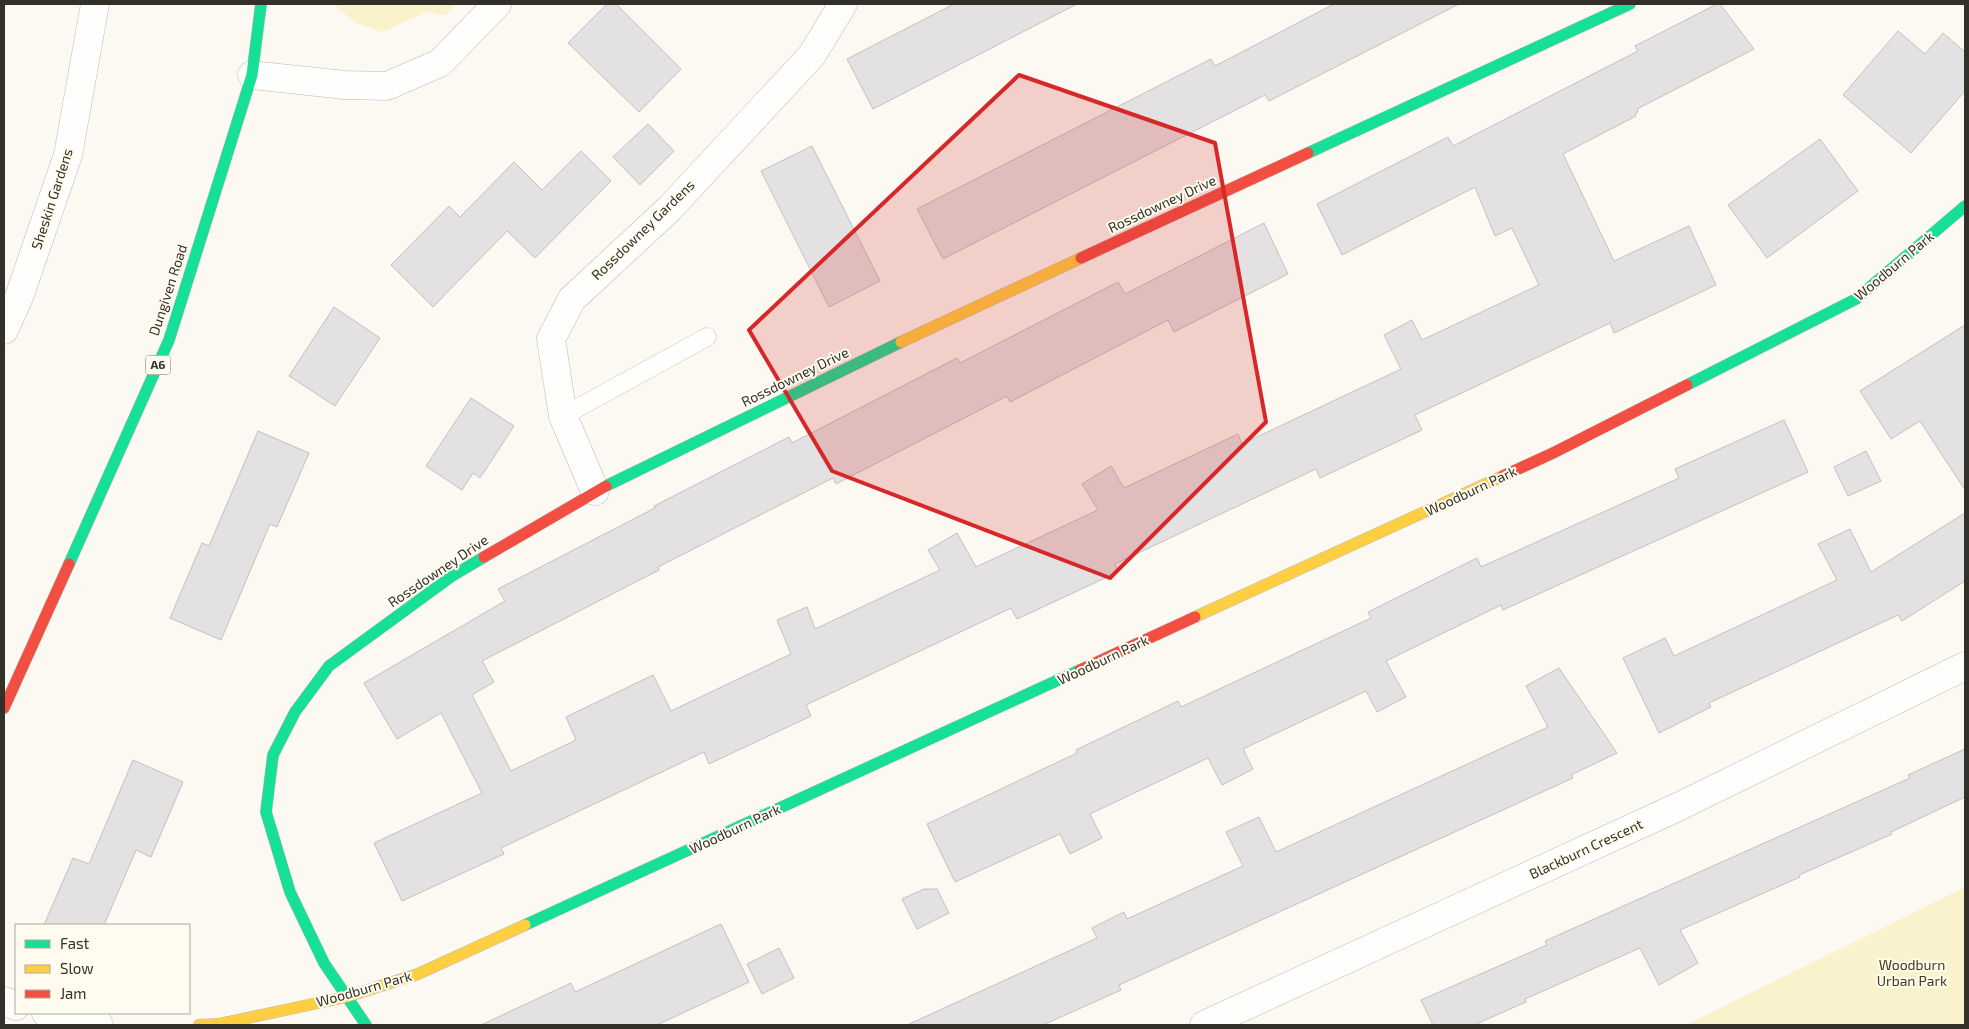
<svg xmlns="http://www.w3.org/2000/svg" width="1969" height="1029" font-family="'Exo 2',sans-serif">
  <rect width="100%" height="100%" fill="#fbf9f2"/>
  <path fill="#faf1cd" d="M333,4H456L446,15H440L429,11L382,32L356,23Z
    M1965,887V1025H1686Z"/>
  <path fill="#e3e1e2" stroke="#c2c0c0" d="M607,4H616L681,69L639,112L568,43Z
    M954,4H1077L873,109L847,59Z
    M1334,4H1459L1269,101L1265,95L943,259L917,209L1211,59L1215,66Z
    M1717,4H1720L1754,49L1637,109L1638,112L1635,114L1636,116L1563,154L1614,261L1689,226L1716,285L1614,333L1610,323L1506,372L1415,415L1422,430L1320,478L1316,469L1115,564L1118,572L1017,619L1011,608L806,705L811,716L709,764L704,752L501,848L504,854L402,901L374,843L482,793L441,713L397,739L364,683L505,601L498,589L655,508L654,506L789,437L792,443L957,358L960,363L1118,282L1125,294L1264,223L1288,274L1174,332L1168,320L1010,402L1007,396L836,484L833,478L658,567L659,570L482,661L494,682L472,695L511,771L576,740L566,717L653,675L671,711L791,654L777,620L807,607L815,629L940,570L928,550L957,533L976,567L1098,510L1082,484L1111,466L1124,488L1238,434L1242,444L1401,369L1384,335L1412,320L1422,340L1539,285L1512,228L1495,236L1475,187L1342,255L1317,204L1448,137L1453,146L1638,51L1635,46Z
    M1898,31L1925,54L1943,33L1965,52V91L1911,153L1843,95Z
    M648,124L674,151L640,185L613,157Z
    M1820,139L1858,191L1767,258L1728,205Z
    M812,146L880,281L829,307L761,171Z
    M581,151L611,181L535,258L507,231L433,307L391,265L449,206L460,217L514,162L542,190Z
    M334,307L380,338L335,406L289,376Z
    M1965,325V490L1920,421L1891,439L1860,391Z
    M471,398L514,426L480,478L473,473L462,490L426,466Z
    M1784,420L1808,472L1503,610L1501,605L1386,661L1406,697L1377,712L1366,691L1243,749L1253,769L1222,785L1208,758L1090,814L1102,838L1070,854L1060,834L955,882L927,824L1077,753L1076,750L1178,701L1181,707L1371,618L1368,612L1477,558L1481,567L1679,478L1675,469Z
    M258,431L309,453L277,527L270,524L221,640L170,618L202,543L209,546Z
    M1866,451L1881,481L1848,496L1834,467Z
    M1965,513V581L1902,621L1898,615L1709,703L1711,707L1659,733L1623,658L1665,638L1674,656L1837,580L1818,544L1850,529L1871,572Z
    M1559,668L1617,753L1571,775L1573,778L1119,985L1121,990L1043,1025H907L1097,938L1092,928L1124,912L1127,919L1243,866L1226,832L1259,817L1276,852L1548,727L1526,686Z
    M1965,749V797L1891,832L1892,834L1799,875L1800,877L1680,930L1698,963L1659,985L1640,948L1525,999L1526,1002L1474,1025H1433L1421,1000L1547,945L1545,941L1910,778L1908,775Z
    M133,760L183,782L151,857L136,850L104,925H44L73,858L89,864Z
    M924,889H937L949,913L917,929L902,899Z
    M721,924L749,982L657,1025H481L571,983L575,992Z
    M779,948L794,978L762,994L747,964Z"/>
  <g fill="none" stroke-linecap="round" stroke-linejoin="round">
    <g stroke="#bbb9b2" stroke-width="19">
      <path id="lane" d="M563,416L707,337"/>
    </g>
    <g stroke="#bbb9b2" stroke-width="29">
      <path id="street" d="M252,75L345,85L387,86L440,63L497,4
        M4,330L19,297L68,155L95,4
        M595,491L563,416L551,339L572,299L669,209L812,55L843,4
        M4,1001L16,1006
        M46,1013L99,1025
        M1204,1025L1680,806L1965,666"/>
    </g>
    <g stroke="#bbb9b2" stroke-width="12">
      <path id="fast" d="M1308,153L1630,4
        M1687,385L1856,299L1965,206
        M606,486L901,342
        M69,564L169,340L252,75L261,4
        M525,925L1080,670
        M366,1025L324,963L290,892L266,812L273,755L295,712L329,666L452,576L484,557"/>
    </g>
    <g stroke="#bbb9b2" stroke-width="12">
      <path id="slow" d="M901,342L1081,258
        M1195,617L1503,476
        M199,1025L219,1024L346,997L418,974L525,925"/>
    </g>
    <g stroke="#bbb9b2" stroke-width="12">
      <path id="jam" d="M1081,258L1308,153
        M1503,476L1553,453L1687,385
        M484,557L606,486
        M1080,670L1195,617
        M4,708L69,564"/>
    </g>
    <use href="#lane" stroke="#fefefd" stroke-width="18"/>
    <use href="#street" stroke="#fefefd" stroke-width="28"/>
    <use href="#fast" stroke="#16e098" stroke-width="11"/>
    <use href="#slow" stroke="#ffcf43" stroke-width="11"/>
    <use href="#jam" stroke="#f24e42" stroke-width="11"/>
  </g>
  <path fill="#d62828" fill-opacity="0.2" stroke="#d62828" stroke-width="4" stroke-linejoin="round" d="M1019,75L1215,143L1266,422L1110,578L832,471L749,330Z"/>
  <g text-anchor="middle" stroke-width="4" stroke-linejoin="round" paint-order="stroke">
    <rect fill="#fffbee" stroke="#706d63" stroke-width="1" x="145.5" y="355.5" width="25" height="19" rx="4"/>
    <g font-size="12" font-weight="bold" fill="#323028">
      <text x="158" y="369">A6</text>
    </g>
    <g font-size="14" fill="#323028" stroke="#fffbee">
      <text transform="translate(52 199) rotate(-72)" y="5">Sheskin Gardens</text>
      <text transform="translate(1162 204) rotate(-25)" y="5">Rossdowney Drive</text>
      <text transform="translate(643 230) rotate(-44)" y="5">Rossdowney Gardens</text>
      <text transform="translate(1894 266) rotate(-40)" y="5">Woodburn Park</text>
      <text transform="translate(168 290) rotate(-72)" y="5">Dungiven Road</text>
      <text transform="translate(795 377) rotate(-26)" y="5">Rossdowney Drive</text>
      <text transform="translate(1471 491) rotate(-25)" y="5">Woodburn Park</text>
      <text transform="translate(438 571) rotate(-34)" y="5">Rossdowney Drive</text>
      <text transform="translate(1103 660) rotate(-25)" y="5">Woodburn Park</text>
      <text transform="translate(735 829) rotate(-25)" y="5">Woodburn Park</text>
      <text transform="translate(1586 849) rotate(-25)" y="5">Blackburn Crescent</text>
      <text transform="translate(364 989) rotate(-16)" y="5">Woodburn Park</text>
    </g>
    <g font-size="14" fill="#433b1a" stroke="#fffbee">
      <text x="1912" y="970">Woodburn<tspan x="1912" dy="16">Urban Park</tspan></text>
    </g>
  </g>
  <rect width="1969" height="1029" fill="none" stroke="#323028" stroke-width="10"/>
  <rect x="15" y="924" width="175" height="90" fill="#fffbee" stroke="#adaa9f"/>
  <rect x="25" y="940" width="25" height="8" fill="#16e098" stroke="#adaa9f"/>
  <text x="60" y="949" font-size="15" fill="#323028">Fast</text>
  <rect x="25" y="965" width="25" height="8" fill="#ffcf43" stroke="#adaa9f"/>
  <text x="60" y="974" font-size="15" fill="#323028">Slow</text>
  <rect x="25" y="990" width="25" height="8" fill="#f24e42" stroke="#adaa9f"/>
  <text x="60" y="999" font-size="15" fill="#323028">Jam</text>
</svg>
